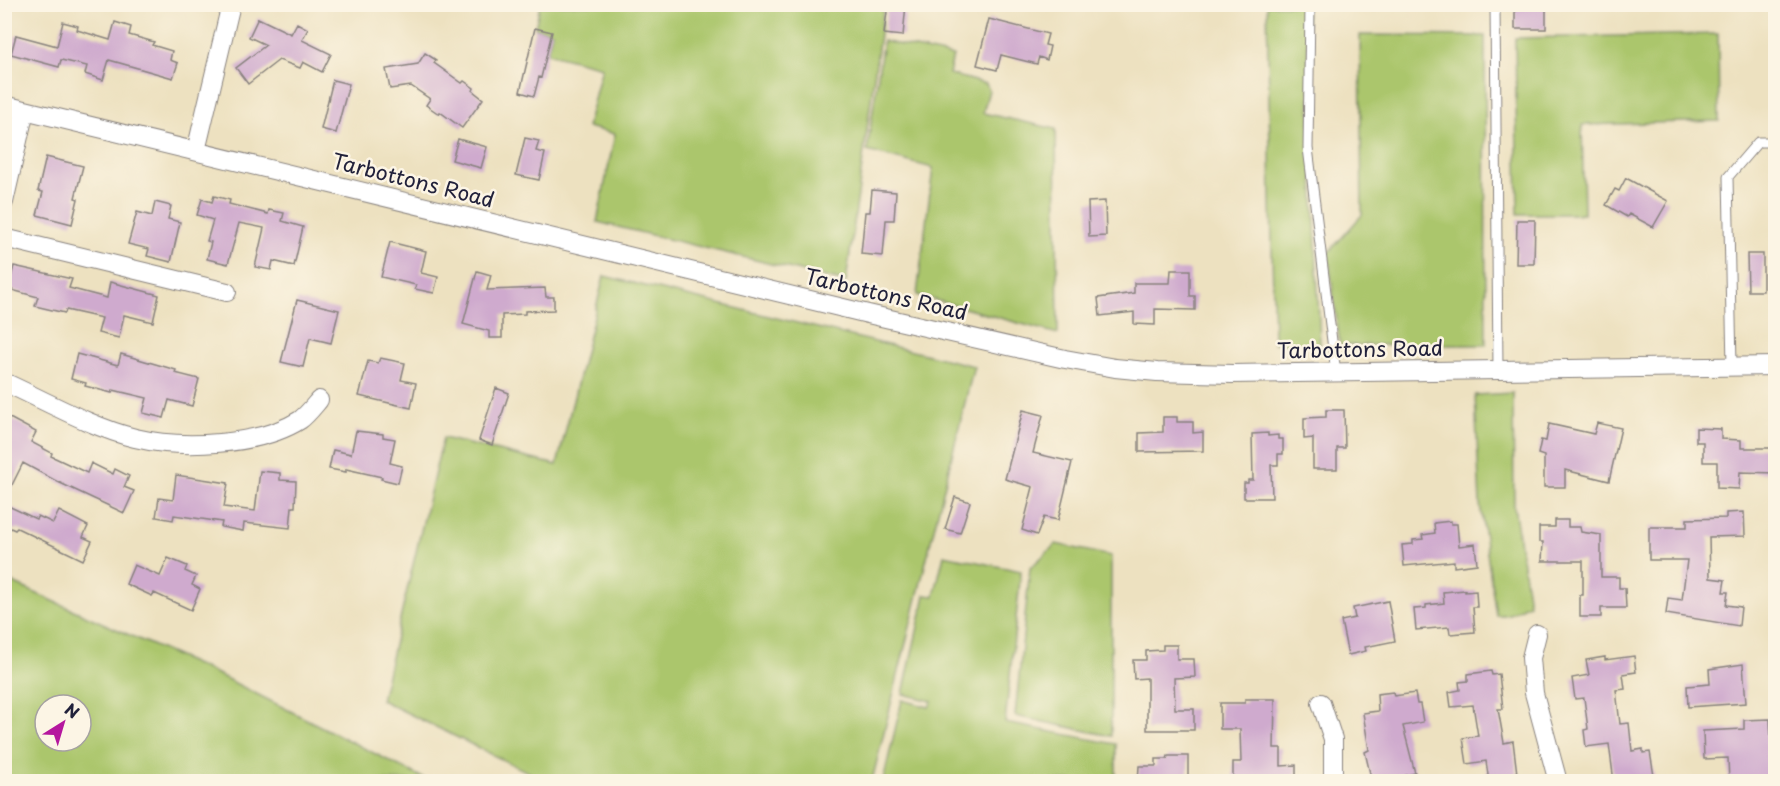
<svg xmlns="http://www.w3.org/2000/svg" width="1780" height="786" font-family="'Playpen Sans',sans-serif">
  <rect width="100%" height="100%" fill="#fcf5e5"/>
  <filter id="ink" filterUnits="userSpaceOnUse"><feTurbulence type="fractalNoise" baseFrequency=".0167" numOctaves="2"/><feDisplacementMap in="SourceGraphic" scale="12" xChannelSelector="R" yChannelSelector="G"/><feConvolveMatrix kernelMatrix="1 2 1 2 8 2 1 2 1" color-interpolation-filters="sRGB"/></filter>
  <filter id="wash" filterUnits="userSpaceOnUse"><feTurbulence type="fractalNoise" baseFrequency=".008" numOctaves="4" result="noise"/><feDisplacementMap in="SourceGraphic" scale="24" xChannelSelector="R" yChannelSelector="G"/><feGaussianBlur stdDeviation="1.35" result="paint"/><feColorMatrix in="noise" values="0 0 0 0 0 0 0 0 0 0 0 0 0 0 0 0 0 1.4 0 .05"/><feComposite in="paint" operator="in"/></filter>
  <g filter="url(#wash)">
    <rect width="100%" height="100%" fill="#ede1c0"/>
    <path fill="#abc66c" stroke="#667454" stroke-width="1.5" fill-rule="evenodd" d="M540,5H884L846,282L597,222L615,134L587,127L602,67L547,53L552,32L535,28Z
      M1267,5H1306L1320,345L1274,343Z
      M1718,34L1719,121L1582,125L1584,214H1518L1515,38Z
      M1360,35L1485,36L1486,345H1340L1328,253L1362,215Z
      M883,41L953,56L949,74L986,84L989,90L983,113L1056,129L1058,334L917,295L933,168L867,151Z
      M604,276L974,366L872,781H546L381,700L443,438L557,465Z
      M1513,393L1514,506L1529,604C1514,610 1514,616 1496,615L1480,504L1475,395Z
      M1056,544L1111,556V736L1015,716L1030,568Z
      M944,555L1021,571L1005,723L1116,744V781H883L902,700L929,707L932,701L903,694L925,595L934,596Z
      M4,579L219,675L429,781H5ZM45,705H81V741H45Z"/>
    <g id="blocks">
      <path fill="#cfaace" d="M888,4H906L903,36L884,34Z
        M1546,7V29H1515V8Z
        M258,18L291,34L297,23L308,29L302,40L331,54L322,72L303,62L300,68L279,60L248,84L236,68L266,45L249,37Z
        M989,19L1048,34L1045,45L1050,46L1047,60L1039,57L1037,64L1001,55L997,70L977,65Z
        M63,22L78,26L77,30L110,40L115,22L131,27L129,35L154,42L152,45L172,51L170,60L178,63L173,78L109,60L103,80L85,74L87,66L61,60L59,67L11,54L16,35L57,46Z
        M535,28L552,32L541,78L539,77L534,96L520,92Z
        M425,53L436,60L434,63L462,83L464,81L474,88L473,91L483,99L462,128L440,112L439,114L426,105L430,99L411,86L390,89L386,69L418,64Z
        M333,80L349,84L336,133L321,129Z
        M525,138L539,141L536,151L545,153L539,180L516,175Z
        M458,139L487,147L481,168L452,160Z
        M46,157L83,166L75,198L78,199L72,224L37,215L43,192L38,191Z
        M1626,178L1668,201L1653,227L1629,214L1627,217L1606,205L1615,189L1619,191Z
        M872,190L896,192L894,220H886L883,256L861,254L865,212H870Z
        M214,196L230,200L229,204L268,214L269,210L284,213L282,221L303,227L294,266L273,261L271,270L255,267L264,228L239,223L228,264L207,259L211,242L207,241L213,220L197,215L202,199L212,202Z
        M1105,201L1106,236L1089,237L1088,202Z
        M155,202L171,206L168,219L180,222L171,262L147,256L149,249L128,244L137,212L152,216Z
        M1517,220H1535L1534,264H1516Z
        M390,242L426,251L421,273L438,277L434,293L415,289L416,285L381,277Z
        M1747,254H1763V291H1748Z
        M14,266L72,279L69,288L107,298L110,282L159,295L153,322L124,315L119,338L98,333L102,318L66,310L65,313L35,306L38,297L8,289Z
        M1171,270H1190V296H1195V310L1155,309V325L1134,324V312L1100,316L1098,298L1134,293V283H1170Z
        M477,271L491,275L487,290L545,288L546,297H554V310L525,311V314L502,315V338H489V331L463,324Z
        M297,300L339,310L331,343L310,338L303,367L281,362Z
        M77,354L118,365L121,354L176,370L175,373L199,379L192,406L169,400L164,418L143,413L147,398L113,390L112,393L85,386L86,383L71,379Z
        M380,358L405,363L401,380L416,383L411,408L359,396L368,361L378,363Z
        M496,388L509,393L492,445L479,440Z
        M1023,410L1043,415L1033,453L1072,462L1058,520L1044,517L1037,535L1022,530L1033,487L1005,479Z
        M1326,410H1344L1345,448H1337V469H1313V438L1304,439V418L1326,417Z
        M4,415L36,432L31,442L52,453L51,456L87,473L91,463L113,474L115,469L129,476L124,487L134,491L124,513L58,482L23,463L4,501Z
        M1163,417H1177V422H1193V433L1203,432V451L1139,452V433L1163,432Z
        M1597,423L1621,428L1609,481L1565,470V487H1544V456L1538,454L1541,440L1546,441L1549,424L1594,434Z
        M1696,428L1721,429V439L1741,440V448H1776V473L1740,472L1739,489L1717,488V462H1703V442H1696Z
        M356,431L383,434V437L395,439L390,463L402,466L398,483L381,479L382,477L346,469V472L329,469L333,450L351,454Z
        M1268,433V436L1278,435V439H1283V454H1278V465H1271L1272,498H1244V483H1248V480H1253L1252,434Z
        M260,471L280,473V480L296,481L295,507H292L290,528L244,523L243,531L221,527L222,522L174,515L173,520L156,517L159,498L173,500L176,475L228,483L224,507L255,511Z
        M955,497L970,502L960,533L945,529Z
        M4,504L36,519L38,516L53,523L59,511L88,526L83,537L92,541L83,560L17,528L15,530L4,525Z
        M1744,512L1745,536L1709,537L1710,578L1725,580L1723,592H1728L1726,605L1741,607L1739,626L1666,614L1668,598L1682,600L1687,560H1649V527H1687V519L1726,518V513Z
        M1555,520H1568V527H1580L1581,532L1601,535V577H1619V588H1625L1626,608H1601V617H1580V595H1583V561H1542L1543,542H1539V527H1555Z
        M1451,521V524H1457L1459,546L1475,544L1477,564L1454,567V561L1404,566L1402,545L1413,544V540L1423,539L1422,535L1435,533L1434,523Z
        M168,558L187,566L185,571L196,576L192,585L200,589L191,610L154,593L152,596L126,584L134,565L160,576Z
        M1465,590V592L1476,591L1477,607H1473L1475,632L1450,634L1449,627L1416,630L1414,609L1426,608V605L1444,603L1443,592Z
        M1388,601L1395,641L1365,647L1366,651L1348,655L1341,621L1355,618L1353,608Z
        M1163,645H1177V659H1194L1195,677L1174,678L1175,709H1194V730H1147V678L1134,679L1133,660H1146V651L1163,650Z
        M1634,656L1636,672L1623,674L1625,689L1616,690L1620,724L1629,723L1632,751L1643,749V753L1650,752L1655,782H1614L1609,744L1586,747L1584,730L1588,729L1584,698L1575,699L1572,678L1589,675L1586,660L1605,657V660Z
        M1743,664L1746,703L1688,707L1687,686L1710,684L1709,669Z
        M1491,671L1492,675L1499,674L1503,709H1498L1504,743L1513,741L1518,782H1489L1486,761L1467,764L1463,738L1478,736L1473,705L1451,707L1449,692L1460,690L1459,682L1468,681V674Z
        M1393,692L1394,696L1415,693L1417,704H1420L1423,722L1403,726L1415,773L1380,782H1372L1365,752L1369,750L1363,713L1378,711L1377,694Z
        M1245,699H1275L1274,748H1281V766L1296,765V782H1240L1239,778H1233V762H1241L1240,729H1220V703H1245Z
        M1770,719L1773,782H1729L1728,758L1704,759L1703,731L1744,729V720Z
        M1168,756H1188V782H1138L1139,766H1156V759H1167Z"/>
    </g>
  </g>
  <g filter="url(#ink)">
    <use href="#blocks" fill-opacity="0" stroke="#88827e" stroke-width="1.5"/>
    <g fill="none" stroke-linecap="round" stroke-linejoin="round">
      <g stroke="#88827e" stroke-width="11">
        <path id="lane" d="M1495,4L1498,370
          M1310,7L1308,148L1336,373
          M1732,366L1728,177L1758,142H1776"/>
      </g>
      <g stroke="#88827e" stroke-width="20">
        <path id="street" d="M4,105L868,314L1065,359L1115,368L1157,372L1232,374L1776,366
          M196,151L231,4
          M4,202L25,110
          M4,238L227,292
          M4,382C46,401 91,427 135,438C181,449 259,446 300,420C307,415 313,407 319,400
          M1537,634L1531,658L1534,693L1558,782
          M1321,703L1333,739V782"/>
      </g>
      <use href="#lane" stroke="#fff" stroke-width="9"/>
      <use href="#street" stroke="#fff" stroke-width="18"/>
    </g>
  </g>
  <g text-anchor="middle" stroke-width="5" stroke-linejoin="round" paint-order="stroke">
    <g font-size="21" fill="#22223b" stroke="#fcf5e5">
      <text transform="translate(413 181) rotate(14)" y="7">Tarbottons Road</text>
      <text transform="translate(886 295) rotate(13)" y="7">Tarbottons Road</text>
      <text transform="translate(1360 350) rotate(-1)" y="7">Tarbottons Road</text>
    </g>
  </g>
  <rect width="1780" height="786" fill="none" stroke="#fcf5e5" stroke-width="24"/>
  <g transform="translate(63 723) rotate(37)"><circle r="28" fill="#fcf5e5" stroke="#a5a1a1" stroke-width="1.5"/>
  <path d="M0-4.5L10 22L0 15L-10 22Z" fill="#b5179e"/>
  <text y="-9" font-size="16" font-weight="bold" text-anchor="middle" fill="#22223b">N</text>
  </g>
</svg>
